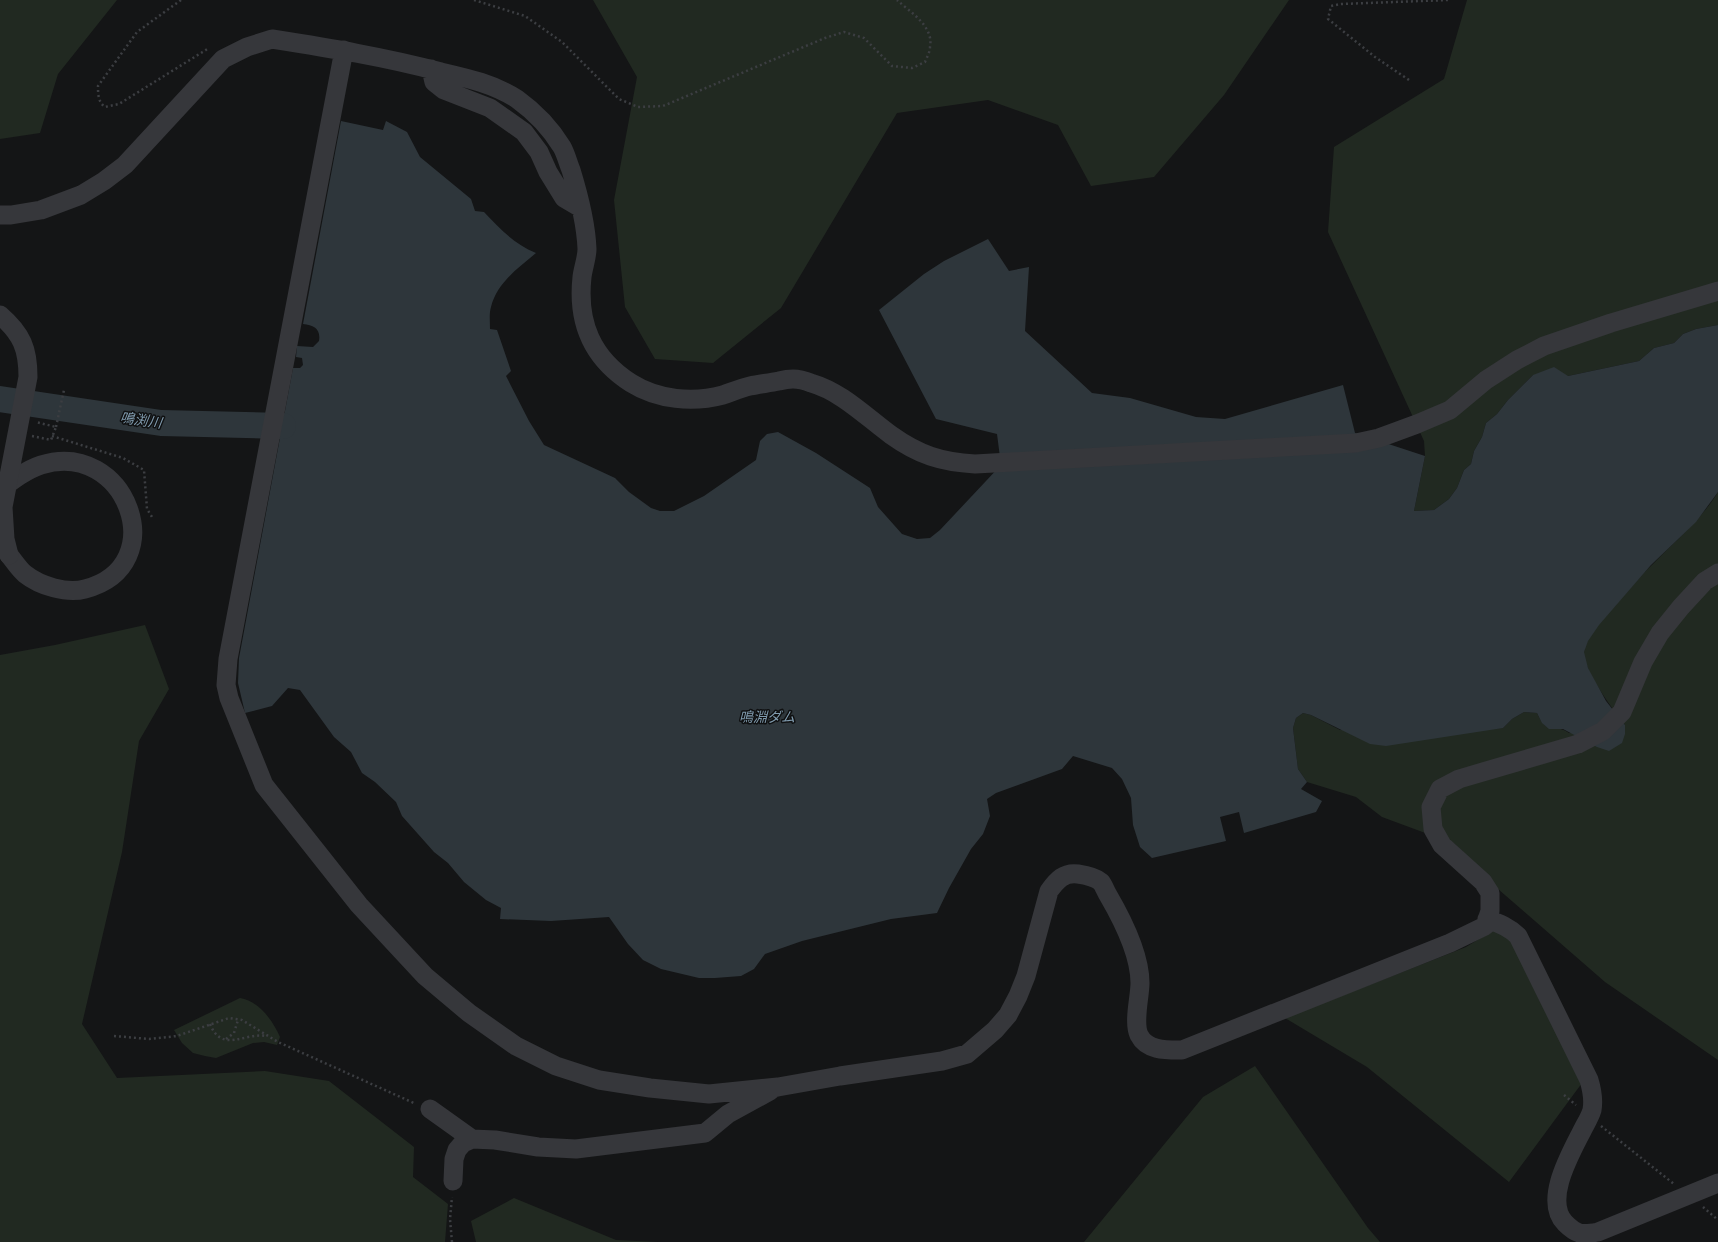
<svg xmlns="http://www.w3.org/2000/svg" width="1718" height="1242" font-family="'Roboto Condensed','Noto Sans JP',sans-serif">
  <rect width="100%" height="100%" fill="#141516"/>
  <path fill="#212921" d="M0,0H117L58,74L40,133L0,139Z
    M593,0H1289L1224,95L1154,177L1091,186L1058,125L988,100L897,113L781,308L713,363L655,359L625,307L614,200L637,77Z
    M1467,0H1718V325L1696,329L1683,334L1674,343L1654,348L1639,361L1568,376L1533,375L1508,400L1497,414L1486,423L1482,437L1474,451L1471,464L1464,470L1457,488L1449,499L1434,510L1414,511L1425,456L1424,441L1328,232L1334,147L1444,79Z
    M1718,492V1060L1605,982L1483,876L1455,844L1382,817L1356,797L1307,782L1298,769L1293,728L1296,718L1303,713L1311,715L1340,730L1503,728L1512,719L1524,712L1537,713C1548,737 1554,722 1569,733L1625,725C1614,711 1582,669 1584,652C1586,637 1603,619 1612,609C1626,594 1638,578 1653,564C1675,541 1701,520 1718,492Z
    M145,625L169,689L139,741L122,852L82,1024L117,1078L265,1071L329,1081L414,1147L413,1177L448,1204L445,1242H0V655L55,645Z
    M1497,928L1508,933L1582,1083L1509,1182L1367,1067L1285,1018L1466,947Z
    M240,998C259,1001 273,1021 280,1037L277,1045L264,1042L253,1043L216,1058L205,1056L193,1053L182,1043L174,1030Z
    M1255,1066L1368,1228L1380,1242H1084L1203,1097Z
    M514,1198L616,1240L658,1242H476L471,1221Z"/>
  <path fill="#2e363b" d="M341,121L383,130L386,121L407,132L420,157L471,199L475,211L484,212C500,229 514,244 536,253C518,268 497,283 491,307C489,313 490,322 490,329L497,330L511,371L506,376L529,421L544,445L615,478L629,492L651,508L660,511H674L704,496L756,460L760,441L767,434L778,432L816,453L870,488L878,507L902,534L917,539L930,538L940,530L1001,465L997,434L936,419L879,310L924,274L944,261L988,239L1009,271L1029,267L1025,331L1092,393L1130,398L1196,417L1225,419L1343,385L1355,433L1425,456L1414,511L1434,510L1449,499L1457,488L1464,470L1471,464L1474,451L1482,437L1486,423L1497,414L1508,400L1533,375L1554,367L1568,376L1639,361L1654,348L1674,343L1683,334L1696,329L1718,325V492L1696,522L1651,565L1599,625L1588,641L1584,652L1588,668L1606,701L1625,725V734L1622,743L1609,751L1597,747L1563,729H1549L1542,723L1537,713L1524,712L1512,719L1503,728L1386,746L1370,744L1311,715L1303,713L1296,718L1293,728L1298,769L1307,782L1301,789L1322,801L1316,812L1244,833L1239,812L1220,817L1226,841L1152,858L1140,847L1133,825L1131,798L1122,779L1112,768L1073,756L1062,769L996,793L987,799L990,816L983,834L971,849L949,888L937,913L891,919L802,941L765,954L754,969L741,976L715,978H699L661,969L643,960L628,944L609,917L551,921L500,919L501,908L486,900L464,882L448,863L434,852L402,816L396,802L375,782L362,773L351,752L334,737L300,690L288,688L272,706L245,713L238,683L239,658L293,368H300L303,365L302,358L296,357L297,346L313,347L319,341C321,329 314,325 303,324Z"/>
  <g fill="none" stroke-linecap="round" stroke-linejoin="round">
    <path stroke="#2e363b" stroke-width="26" d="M0,399L161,423L283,426"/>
    <path stroke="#3c3e42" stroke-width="2.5" stroke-dasharray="2 3" stroke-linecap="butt" d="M181,0L137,32L98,86C98,94 98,102 105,107L119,104L209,48
      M474,0L525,16L562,42L619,99L638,107L663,106L825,38L844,32L864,38L892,66L912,68L925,62C927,57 930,52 930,47C934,26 910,12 897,0
      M1409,80L1375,57L1328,19L1331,6L1341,4L1448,0
      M56,427L64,390
      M32,436L51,440L56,427L36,422
      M52,436L123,458L144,470L147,509L152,517
      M210,1024C222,1054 245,1032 266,1036
      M114,1036L149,1039L177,1036L229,1018L242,1020L278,1042L416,1104
      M226,1039L234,1033L238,1020
      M1564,1095L1576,1105
      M1601,1126L1674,1184
      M1703,1207L1718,1220
      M452,1242L450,1219L452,1197"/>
    <path stroke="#36373b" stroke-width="19" d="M344,50L228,659L226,685L229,698L264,785L359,905L425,976L469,1013L516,1046L556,1066L599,1080L650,1088L709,1094L778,1087L840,1076L942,1061L967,1054L995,1030L1008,1015L1018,996L1026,976L1049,891C1057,880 1064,872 1078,874C1085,875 1095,877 1101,882C1104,886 1106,892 1108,895C1122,919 1140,955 1140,983C1140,997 1133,1022 1139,1035C1147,1051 1167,1050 1182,1050L1450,943L1485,926L1490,911V893L1483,882L1442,845L1433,829L1431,807L1440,789L1459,779L1578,744L1603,731L1622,712L1643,662L1660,633L1681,607L1705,581L1718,573
      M431,69L434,82L444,90L490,108L524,132L539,152L548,172L564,198L581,208
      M0,215H11L41,210L81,195L104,181L125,165L223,59L247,47L272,39C329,48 385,57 441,72C467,78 494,84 517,99C535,112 551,129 562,147C566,154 568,163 571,170C579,196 586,222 587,249C587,258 583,268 582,277C577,323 592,358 631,383C658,400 693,403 723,395C732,392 741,388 750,386C760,384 769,383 779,381C783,380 788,379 793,379C798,379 806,381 811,383C842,392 865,416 891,435C919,455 941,462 975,464L1356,443L1379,438L1417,424L1450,410L1486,380L1517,360L1544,346L1611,323L1718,291
      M0,490C13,480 26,470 41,465C126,438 174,566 85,589C67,594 40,586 25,574C19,569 14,561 9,555
      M1487,919C1499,923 1509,927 1518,936L1589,1080C1592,1090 1594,1099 1592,1110C1590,1117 1586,1123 1583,1129C1571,1153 1543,1200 1565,1223C1577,1235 1582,1235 1598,1232L1718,1183
      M430,1109L472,1139
      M453,1181L454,1159L457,1150L463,1143L472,1139L495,1140L538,1147L576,1149L705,1133L728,1114L770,1091"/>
    <path stroke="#36373b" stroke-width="19" d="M0,315C22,334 28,349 28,377L3,507L5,539L9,555"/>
  </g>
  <g text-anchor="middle" stroke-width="3" stroke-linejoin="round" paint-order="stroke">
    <g font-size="14" font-style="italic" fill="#809bae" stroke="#0f1011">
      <text transform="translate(141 420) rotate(8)" y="5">鳴渕川</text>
      <text x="767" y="722">鳴淵ダム</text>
    </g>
  </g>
</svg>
